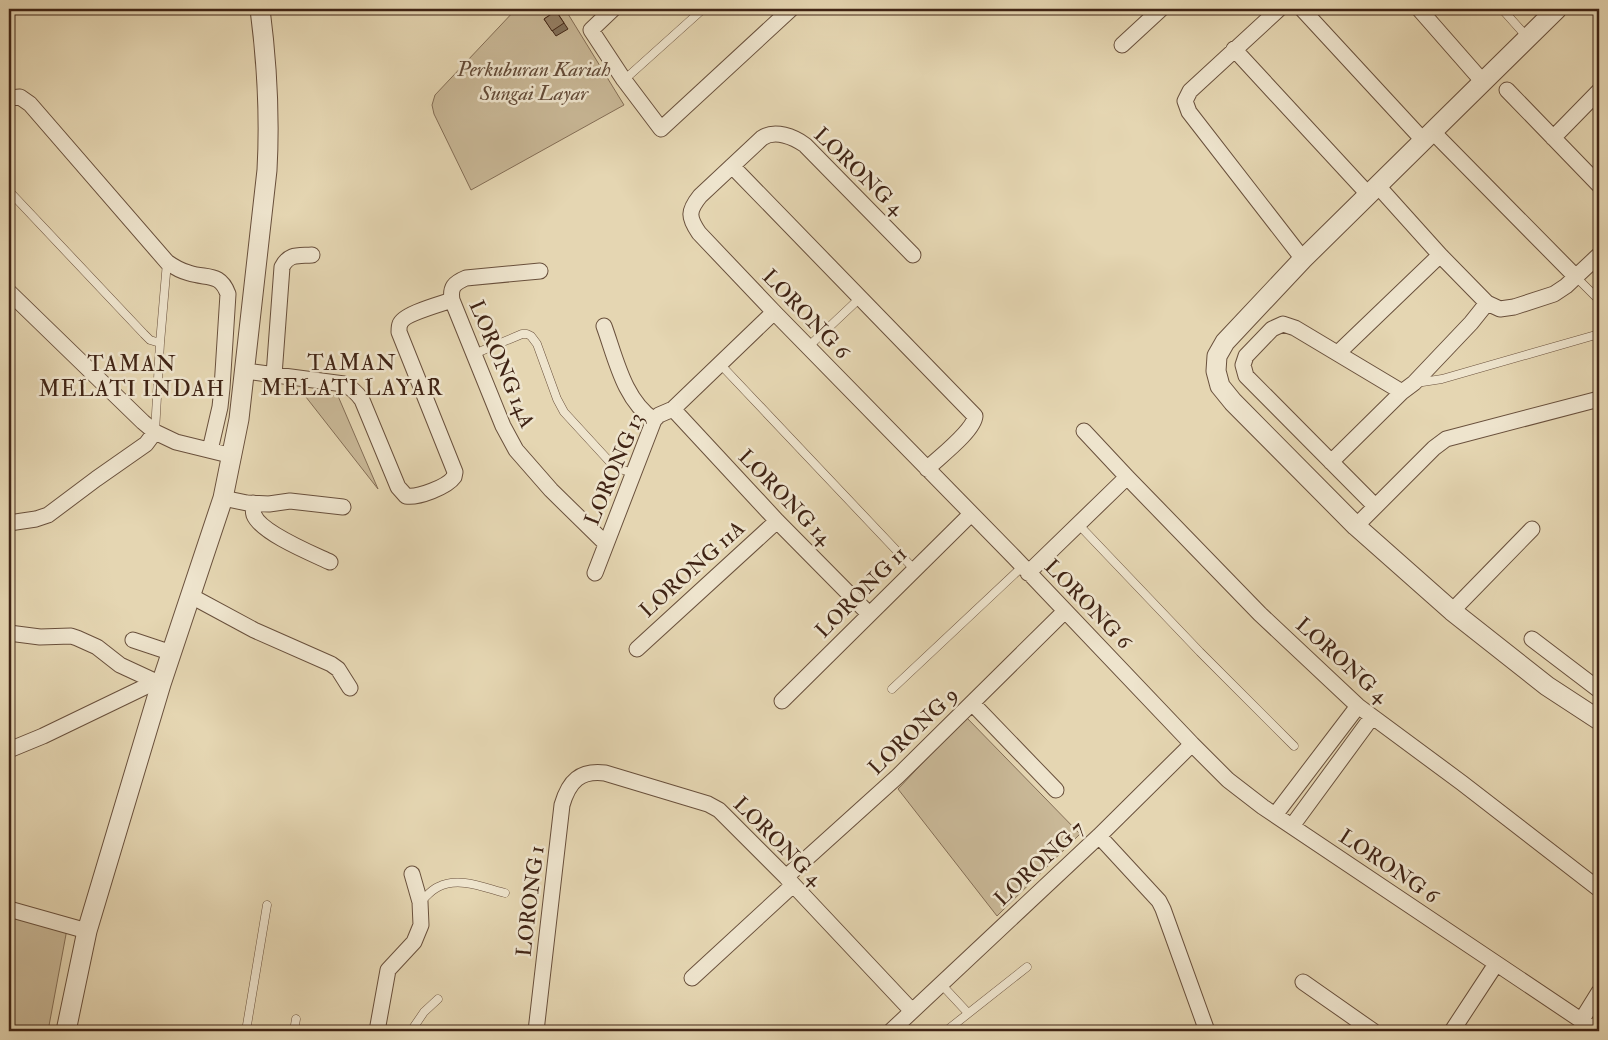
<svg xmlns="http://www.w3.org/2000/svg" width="1608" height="1040" font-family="'IM FELL Double Pica',serif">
  <rect width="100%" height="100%" fill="#e5d6b2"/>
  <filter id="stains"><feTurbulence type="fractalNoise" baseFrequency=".004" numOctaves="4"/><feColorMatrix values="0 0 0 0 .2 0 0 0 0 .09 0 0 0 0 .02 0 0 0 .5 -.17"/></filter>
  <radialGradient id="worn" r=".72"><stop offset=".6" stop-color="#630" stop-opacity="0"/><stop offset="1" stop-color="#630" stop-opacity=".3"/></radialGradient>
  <path fill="#c9b897" stroke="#846e56" d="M516,9H565L624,105L471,190L434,114L432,105L435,95Z
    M302,392L338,396L378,489Z
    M966,717L1080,834L997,916L898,789Z
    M9,913L67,929L48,1031H9Z"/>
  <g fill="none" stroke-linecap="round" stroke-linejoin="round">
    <g stroke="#69503c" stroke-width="9">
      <path id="service" d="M1502,9L1527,37
        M624,80L703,9
        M9,191L144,334L150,340L160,343
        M1576,277L1599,300
        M808,347L860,298
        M474,354L522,334H527L531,336L537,344L557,399L564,412L609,461L620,469L633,473
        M720,364L914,569
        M1416,383L1442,379L1599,334
        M155,432L160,343L167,262
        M1078,524L1200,652L1294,746
        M892,689L1023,566
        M420,902C426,897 431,890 438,887C459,876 485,888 505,893
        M941,984L968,1013
        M246,1031L267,905
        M294,1031L296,1019
        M411,1031L424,1012L438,999
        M946,1031L1027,967"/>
    </g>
    <g stroke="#69503c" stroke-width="17">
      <path id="minor" d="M613,9L591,30L624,80L661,129L791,9
        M1279,9L1190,91L1185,101L1189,112L1303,259
        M1302,9L1423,140
        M1419,9L1483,82
        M1122,45L1161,9
        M1234,49L1368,194
        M1507,90L1599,185
        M9,98L20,97L30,104L167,262C174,267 181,271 189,273C207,279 220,272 228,294L222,388L220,407L210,450
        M1432,131L1576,277
        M1553,138L1599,91
        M732,166L975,416C974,431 938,458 927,469
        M1377,185L1440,255L1487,303L1500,309L1514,307L1554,294L1566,286L1599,255
        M913,255L805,145C794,137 775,129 762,138L700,196C688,211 688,217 699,233L774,312L1014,557L1192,744L1228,780L1263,807L1597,1031
        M540,271L466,278C454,283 450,287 452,300L503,426L516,450L551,490L605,543
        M9,292L143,422L155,432L176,442L233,456
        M604,326C616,359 624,400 654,420
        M1338,353L1440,255
        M245,371L344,384C352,388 357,393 362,400L398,487L406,496C418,498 447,487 454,477L455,472L399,332C399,330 399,326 400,324C403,314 441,304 452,300
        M274,375L282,267C289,253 299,256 312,255
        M673,409L777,521L869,614
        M1084,431L1127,477L1260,614L1358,706L1462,783L1599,889
        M1331,462L1402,392L1414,383L1471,323L1487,303
        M223,498L247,503L269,504L290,501L343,507
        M253,503C253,507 253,512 254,515C261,533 313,554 330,562
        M1375,506L1246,376L1243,365L1246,356L1272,329L1283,324L1295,328L1402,392
        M9,523L36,519L48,515L96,479L146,444L155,432
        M1356,526L1434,448L1446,439L1599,399
        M595,573L654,420L659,415L673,409L774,312
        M1028,573L1127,477
        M191,596L254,630L331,664L338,669L350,688
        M1452,611L1532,529
        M9,633L40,637L71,636L77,638L97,647L120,665L161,684
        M1532,639L1599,690
        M133,640L172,653
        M637,649L777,521
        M782,701L971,514
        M972,703L1056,790
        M9,750L43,736L155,682
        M1275,815L1358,706
        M1292,826L1372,717
        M1099,836L1159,901L1163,909L1207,1031
        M786,877L898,776L1065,611
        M9,909L87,931
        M692,978L793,885
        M1303,982L1373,1031
        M1581,1021L1599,992
        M377,1031L388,970L414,942L421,925L420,902L412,874
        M536,1031L562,805C569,781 580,770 605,773L708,804L719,810L786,877L912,1011
        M891,1031L1099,836L1192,744
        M1452,1031L1496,964"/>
    </g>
    <g stroke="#69503c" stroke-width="21">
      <path id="tertiary" d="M1557,9L1303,259L1225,342L1217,356L1216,371L1220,386L1233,402L1356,526L1452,611L1547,686L1599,720
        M66,1031L87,931L161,684L223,498L239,419L267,170C270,116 267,63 260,9"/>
    </g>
    <use href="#service" stroke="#eee4cd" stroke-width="8"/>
    <use href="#minor" stroke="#eee4cd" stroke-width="15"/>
    <use href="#tertiary" stroke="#eee4cd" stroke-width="19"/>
  </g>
  <path fill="#816f59" stroke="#402415" d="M556,11L568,29L556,36L544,19Z"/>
  <path fill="#968167" stroke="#402415" d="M556,11L564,23L552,31L544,19Z"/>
  <g text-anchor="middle" stroke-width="5" stroke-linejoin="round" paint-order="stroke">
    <g font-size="21" font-style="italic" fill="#624936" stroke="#eee4cd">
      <text x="534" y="76">Perkuburan Kariah<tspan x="534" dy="24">Sungai Layar</tspan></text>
    </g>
    <g font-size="21" fill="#402415" stroke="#eee4cd">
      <text transform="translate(859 171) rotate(44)" y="7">LORONG 4</text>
      <text transform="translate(806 314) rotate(46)" y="7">LORONG 6</text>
      <text transform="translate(502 364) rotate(67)" y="7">LORONG 14A</text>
      <text transform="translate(614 469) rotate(-67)" y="7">LORONG 13</text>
      <text transform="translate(785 497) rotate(46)" y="7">LORONG 14</text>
      <text transform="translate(692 569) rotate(-42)" y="7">LORONG 11A</text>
      <text transform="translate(861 592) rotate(-45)" y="7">LORONG 11</text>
      <text transform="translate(1088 604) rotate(46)" y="7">LORONG 6</text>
      <text transform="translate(1342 660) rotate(42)" y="7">LORONG 4</text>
      <text transform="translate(913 731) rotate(-44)" y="7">LORONG 9</text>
      <text transform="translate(778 841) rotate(45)" y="7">LORONG 4</text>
      <text transform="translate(1039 863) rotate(-43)" y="7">LORONG 7</text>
      <text transform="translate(1389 866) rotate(34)" y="7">LORONG 6</text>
      <text transform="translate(530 901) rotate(-83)" y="7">LORONG 1</text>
    </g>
    <g font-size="22" letter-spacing="1" fill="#402415" stroke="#eee4cd">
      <text x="352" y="370">TAMAN<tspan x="352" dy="25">MELATI LAYAR</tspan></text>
      <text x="132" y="371">TAMAN<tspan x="132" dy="25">MELATI INDAH</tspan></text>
    </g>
  </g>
  <rect width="1608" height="1040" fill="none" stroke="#e5d6b2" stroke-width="30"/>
  <rect x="10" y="10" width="1588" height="1020" fill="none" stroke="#402415" stroke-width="2.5"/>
  <rect x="15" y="15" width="1578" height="1010" fill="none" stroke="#402415"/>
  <rect width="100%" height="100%" filter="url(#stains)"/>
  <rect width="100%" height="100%" fill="url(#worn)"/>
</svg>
